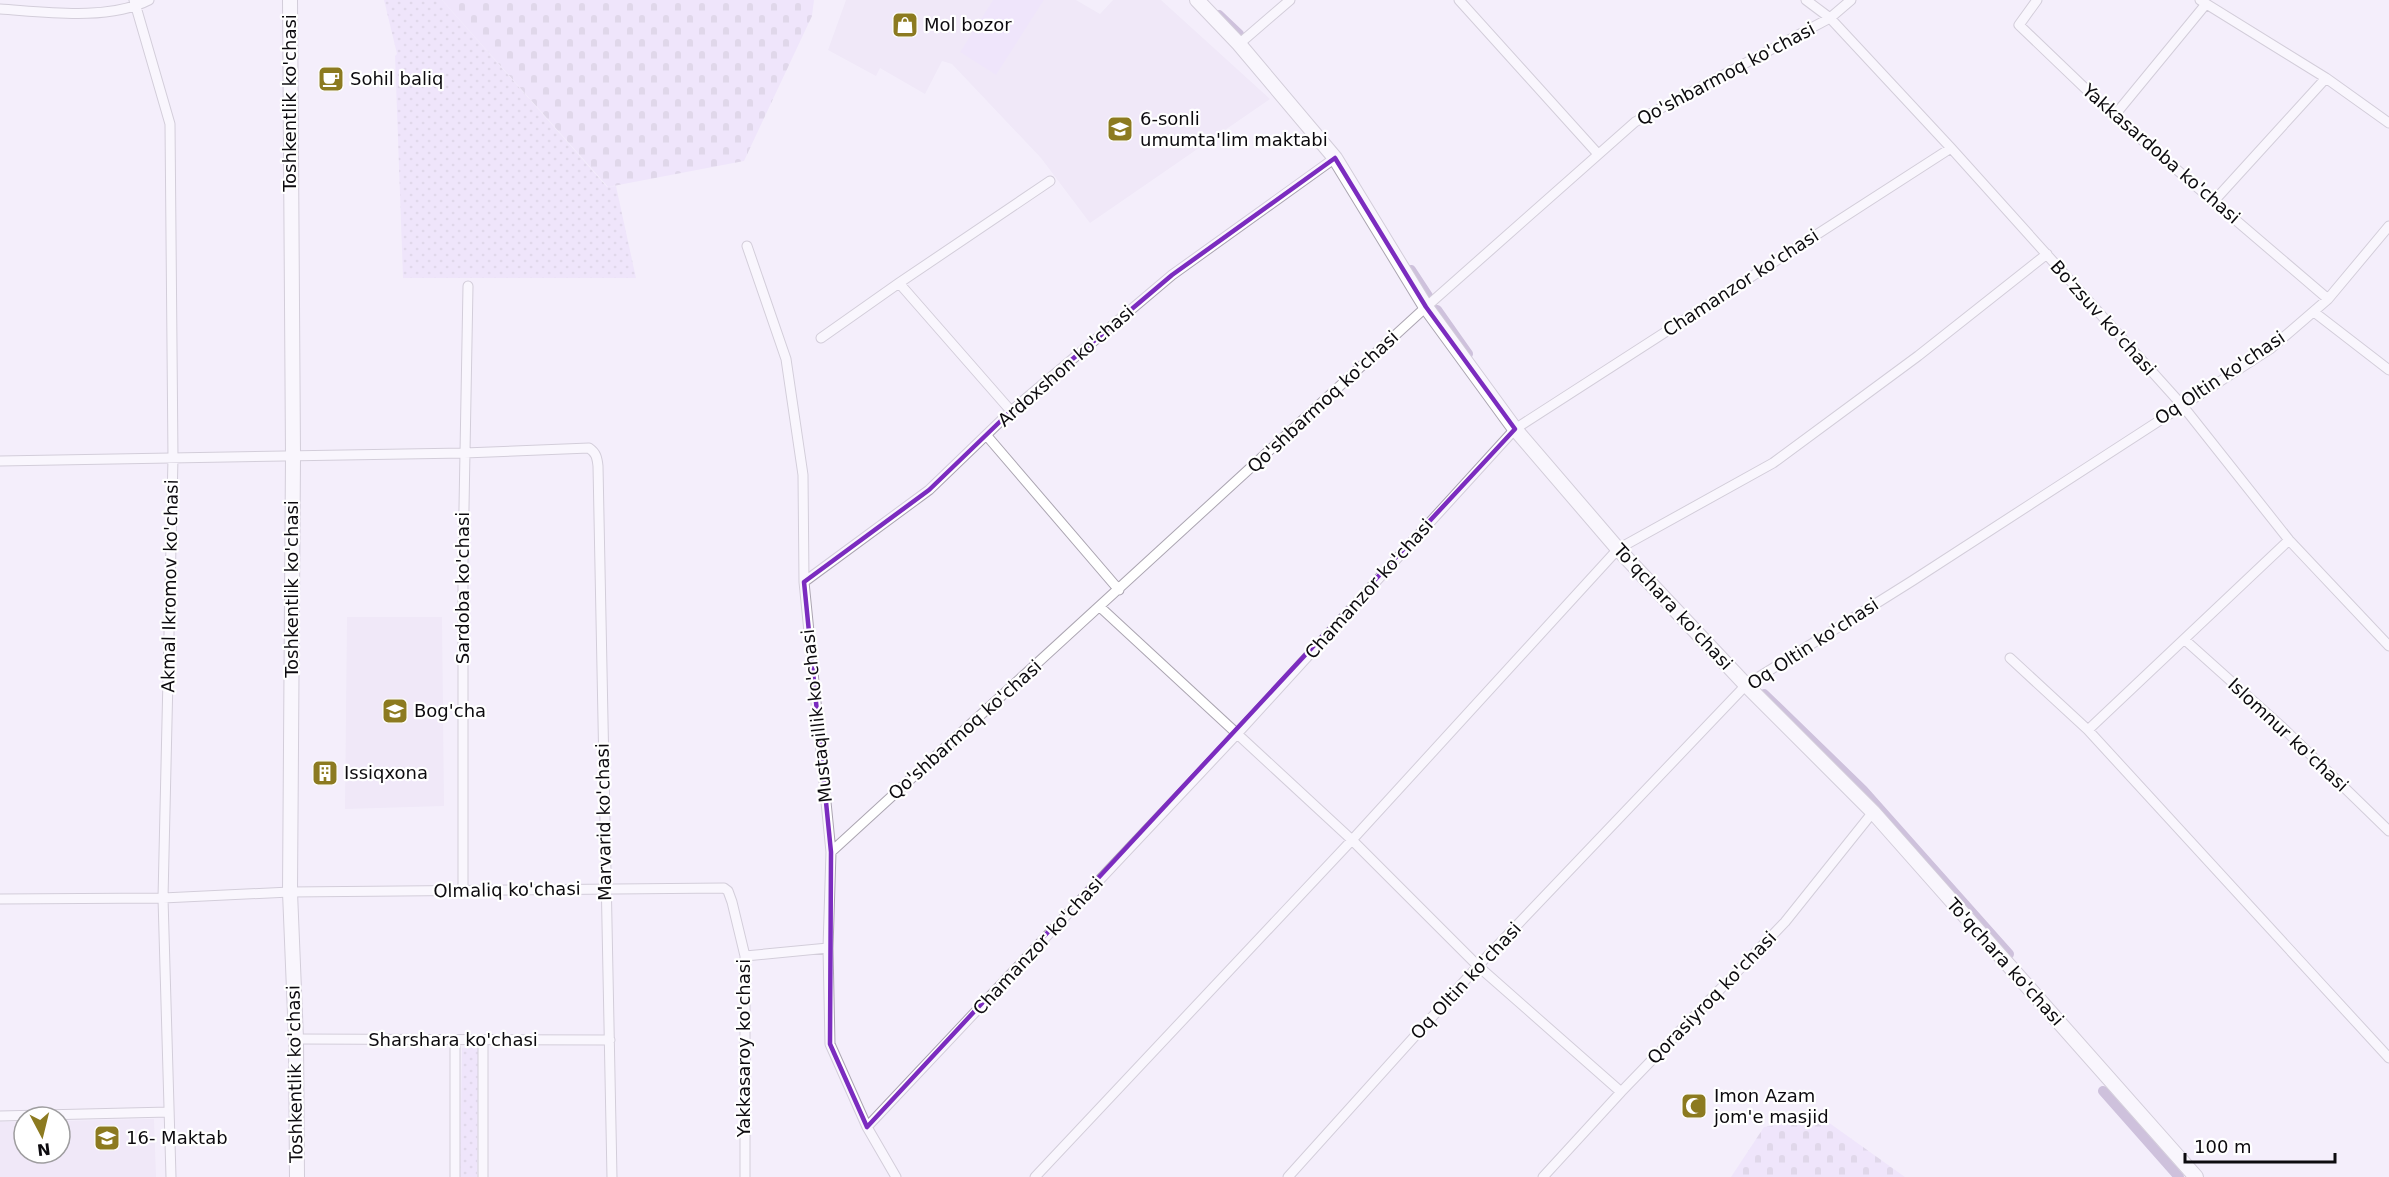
<svg xmlns="http://www.w3.org/2000/svg" width="2389" height="1177" font-family="'DejaVu Sans',sans-serif">
  <defs>
    <pattern id="grass-dots" width="8" height="8" patternUnits="userSpaceOnUse" patternTransform="scale(1.5)"><rect width="8" height="8" fill="#e9dafa"/><path d="M2 2h.1M6 6h.1" fill="none" stroke="#c7bad5" stroke-width="1.8" stroke-linecap="round"/></pattern>
    <pattern id="cemetery-stones" width="16" height="16" patternUnits="userSpaceOnUse" patternTransform="scale(1.5)"><rect width="16" height="16" fill="#e9dafa"/><path d="M2 7V4a2 2 0 0 1 4 0v3zM10 15v-3a2 2 0 0 1 4 0v3z" fill="#c7bad5"/></pattern>
  </defs>
  <rect width="100%" height="100%" fill="#f4eefb"/>
  <path fill="#eae0f3" d="M846,0H1076L1100,14L1113,0H1161L1270,99L1090,223L1041,158L952,64L942,61L925,94L880,68L876,76L828,50Z
    M347,617H442L444,806L345,809Z
    M154,1119L156,1177H0V1122H24V1153H60V1121Z"/>
  <path fill="url(#grass-dots)" d="M384,0H442L607,187L616,186L636,278H403L395,56L397,54Z
    M462,1048H478L477,1177H460Z"/>
  <path fill="url(#cemetery-stones)" d="M442,0H814L812,16L744,161L608,187Z
    M1821,1117L1905,1177H1731L1764,1127Z"/>
  <path fill="#e9dafa" d="M993,0H1044L996,75L960,52Z"/>
  <g fill="none" stroke-linecap="round" stroke-linejoin="round">
    <path stroke="#9f89b5" stroke-width="10" d="M1219,15L1239,34
      M1411,270L1428,296
      M1437,310L1468,354
      M1764,694L1863,790L2009,954
      M2103,1091L2179,1177"/>
    <g stroke="#aba5b1" stroke-width="11">
      <path id="street" d="M134,0L170,124L173,458L163,898L171,1177
        M1459,0L1598,154
        M1806,0L1830,18L1951,148L2182,405L2289,540L2389,646
        M2037,0L2019,25L2114,116L2328,299
        M2200,0L2326,78L2389,123
        M0,9C45,12 108,21 149,0
        M1239,44L1290,0
        M2114,116L2206,4
        M2214,201L2326,78
        M747,246L786,359L803,475L804,582L831,852L828,948L830,1044L867,1127L896,1177
        M899,283L1011,411
        M2314,312L2389,370
        M821,338L899,283L1050,181
        M987,436L1119,590
        M0,461L464,453L589,448C596,453 597,457 598,466L612,1177
        M804,582L929,490L1011,411L1172,275L1335,158
        M1100,607L1352,840L1478,966L1621,1092
        M2185,640L2281,726L2389,831
        M2010,658L2088,730L2389,1058
        M2088,730L2289,540
        M831,852L1426,307L1635,122L1830,18L1851,0
        M463,891V563L468,286
        M0,899L163,898L290,892L724,888L728,891L732,902L745,956V1177
        M745,956L828,948
        M296,1039L610,1040
        M455,1040V1177
        M0,1116L169,1112
        M867,1127L1237,734L1515,429L1951,148
        M483,1177V1040
        M1035,1177L1352,840L1618,549L1773,463L1918,356L2047,254
        M1288,1177L1478,966L1746,685L1912,581L2270,349L2328,299L2389,226
        M1543,1177L1621,1092L1785,922L1873,812"/>
    </g>
    <g stroke="#aba5b1" stroke-width="16">
      <path id="secondary" d="M290,0L293,456L290,892L296,1039L297,1177
        M1197,0L1239,44L1335,158L1426,307L1515,429L1618,549L1746,685L1873,812L2196,1177"/>
    </g>
    <use href="#street" stroke="#fff" stroke-width="9"/>
    <use href="#secondary" stroke="#fff" stroke-width="14"/>
  </g>
  <path d="M0 0H2389V1177H0ZM1335,158L1426,307L1515,429L867,1127L830,1044L831,852L804,582L929,490L1011,411L1172,275Z" fill="#f4eefb" fill-opacity=".55" fill-rule="evenodd"/>
  <path fill="none" stroke="#7b2cbf" stroke-width="4.5" stroke-linejoin="round" d="M1335,158L1426,307L1515,429L867,1127L830,1044L831,852L804,582L929,490L1011,411L1172,275Z"/>
  <defs>
    <g id="shop-square" transform="scale(1.35)"><rect x="-9" y="-9" width="18" height="18" rx="4" fill="#8c7a20" stroke="#fff"/><path d="M-5-2.5h2.3a2.7 3.5 0 0 1 5.4 0H5L5.5 6h-11ZM-1.5-2.5h3a1.5 2.3 0 0 0-3 0Z" fill="#fff"/></g>
    <g id="cafe-square" transform="scale(1.35)"><rect x="-9" y="-9" width="18" height="18" rx="4" fill="#8c7a20" stroke="#fff"/><path d="M-5.5-4.5H6V0H3Q3 3.5 0 3.5H-2.5Q-5.5 3.5-5.5 0ZM3-3.2v2h1.7v-2ZM-6 4.5H4V6H-6Z" fill="#fff"/></g>
    <g id="school-square" transform="scale(1.35)"><rect x="-9" y="-9" width="18" height="18" rx="4" fill="#8c7a20" stroke="#fff"/><path d="M0-5L7-2L0 1L-7-2ZM-4 1L0 2.5L4 1V4Q0 6-4 4Z" fill="#fff"/></g>
    <g id="building-square" transform="scale(1.35)"><rect x="-9" y="-9" width="18" height="18" rx="4" fill="#8c7a20" stroke="#fff"/><path d="M-4-6H4V6H1V3H-1V6H-4ZM-2.5-4.3h1.7v1.8h-1.7ZM.8-4.3h1.7v1.8H.8ZM-2.5-1h1.7V.8h-1.7ZM.8-1h1.7V.8H.8Z" fill="#fff"/></g>
    <g id="mosque-square" transform="scale(1.35)"><rect x="-9" y="-9" width="18" height="18" rx="4" fill="#8c7a20" stroke="#fff"/><path d="M3.5-4.9A6 6 0 1 0 3.5 4.9A5 5 0 1 1 3.5-4.9Z" fill="#fff"/></g>
  </defs>
  <g fill-rule="evenodd">
    <use href="#shop-square" x="905" y="25"/>
    <use href="#cafe-square" x="331" y="79"/>
    <use href="#school-square" x="1120" y="129"/>
    <use href="#school-square" x="395" y="711"/>
    <use href="#building-square" x="325" y="773"/>
    <use href="#mosque-square" x="1694" y="1106"/>
    <use href="#school-square" x="107" y="1138"/>
  </g>
  <g text-anchor="middle" stroke-width="4.5" stroke-linejoin="round" paint-order="stroke">
    <g font-size="18" fill="#0d0b0f" stroke="#fff" text-anchor="start">
      <text x="924" y="31">Mol bozor</text>
      <text x="350" y="85">Sohil baliq</text>
      <text x="1140" y="125">6-sonli<tspan x="1140" dy="21">umumta'lim maktabi</tspan></text>
      <text x="414" y="717">Bog'cha</text>
      <text x="344" y="779">Issiqxona</text>
      <text x="1714" y="1102">Imon Azam<tspan x="1714" dy="21">jom'e masjid</tspan></text>
      <text x="126" y="1144">16- Maktab</text>
    </g>
    <g font-size="18" fill="#0d0b0f" stroke="#fff">
      <text transform="translate(1726 74) rotate(-28)" y="6">Qo'shbarmoq ko'chasi</text>
      <text transform="translate(290 103) rotate(-90)" y="6">Toshkentlik ko'chasi</text>
      <text transform="translate(2161 154) rotate(41)" y="6">Yakkasardoba ko'chasi</text>
      <text transform="translate(1741 283) rotate(-33)" y="6">Chamanzor ko'chasi</text>
      <text transform="translate(2103 318) rotate(48)" y="6">Bo'zsuv ko'chasi</text>
      <text transform="translate(1066 366) rotate(-41)" y="6">Ardoxshon ko'chasi</text>
      <text transform="translate(2220 378) rotate(-34)" y="6">Oq Oltin ko'chasi</text>
      <text transform="translate(1323 402) rotate(-43)" y="6">Qo'shbarmoq ko'chasi</text>
      <text transform="translate(170 586) rotate(-89)" y="6">Akmal Ikromov ko'chasi</text>
      <text transform="translate(463 588) rotate(-90)" y="6">Sardoba ko'chasi</text>
      <text transform="translate(292 589) rotate(-90)" y="6">Toshkentlik ko'chasi</text>
      <text transform="translate(1369 589) rotate(-48)" y="6">Chamanzor ko'chasi</text>
      <text transform="translate(1673 607) rotate(47)" y="6">To'qchara ko'chasi</text>
      <text transform="translate(1813 644) rotate(-33)" y="6">Oq Oltin ko'chasi</text>
      <text transform="translate(817 716) rotate(-96)" y="6">Mustaqillik ko'chasi</text>
      <text transform="translate(965 730) rotate(-42)" y="6">Qo'shbarmoq ko'chasi</text>
      <text transform="translate(2288 735) rotate(43)" y="6">Islomnur ko'chasi</text>
      <text transform="translate(604 822) rotate(-91)" y="6">Marvarid ko'chasi</text>
      <text transform="translate(507 890) rotate(-1)" y="6">Olmaliq ko'chasi</text>
      <text transform="translate(1038 946) rotate(-47)" y="6">Chamanzor ko'chasi</text>
      <text transform="translate(2005 962) rotate(48)" y="6">To'qchara ko'chasi</text>
      <text transform="translate(1466 981) rotate(-47)" y="6">Oq Oltin ko'chasi</text>
      <text transform="translate(1712 998) rotate(-46)" y="6">Qorasiyroq ko'chasi</text>
      <text x="453" y="1046">Sharshara ko'chasi</text>
      <text transform="translate(744 1048) rotate(-90)" y="6">Yakkasaroy ko'chasi</text>
      <text transform="translate(295 1074) rotate(-91)" y="6">Toshkentlik ko'chasi</text>
    </g>
  </g>
  <g transform="translate(42 1135) rotate(173)"><circle r="28" fill="#ffffff" stroke="#9e9d9f" stroke-width="1.5"/>
  <path d="M0-4.5L10 22L0 15L-10 22Z" fill="#8c7a20"/>
  <text y="-9" font-size="16" font-weight="bold" text-anchor="middle" fill="#0d0b0f">N</text>
  </g>
  <path d="M2185 1153v9h150v-9" fill="none" stroke="#0d0b0f" stroke-width="3"/>
  <text x="2194" y="1153" font-size="18" fill="#0d0b0f" stroke="#ffffff" stroke-width="4.5" paint-order="stroke">100 m</text>
</svg>
